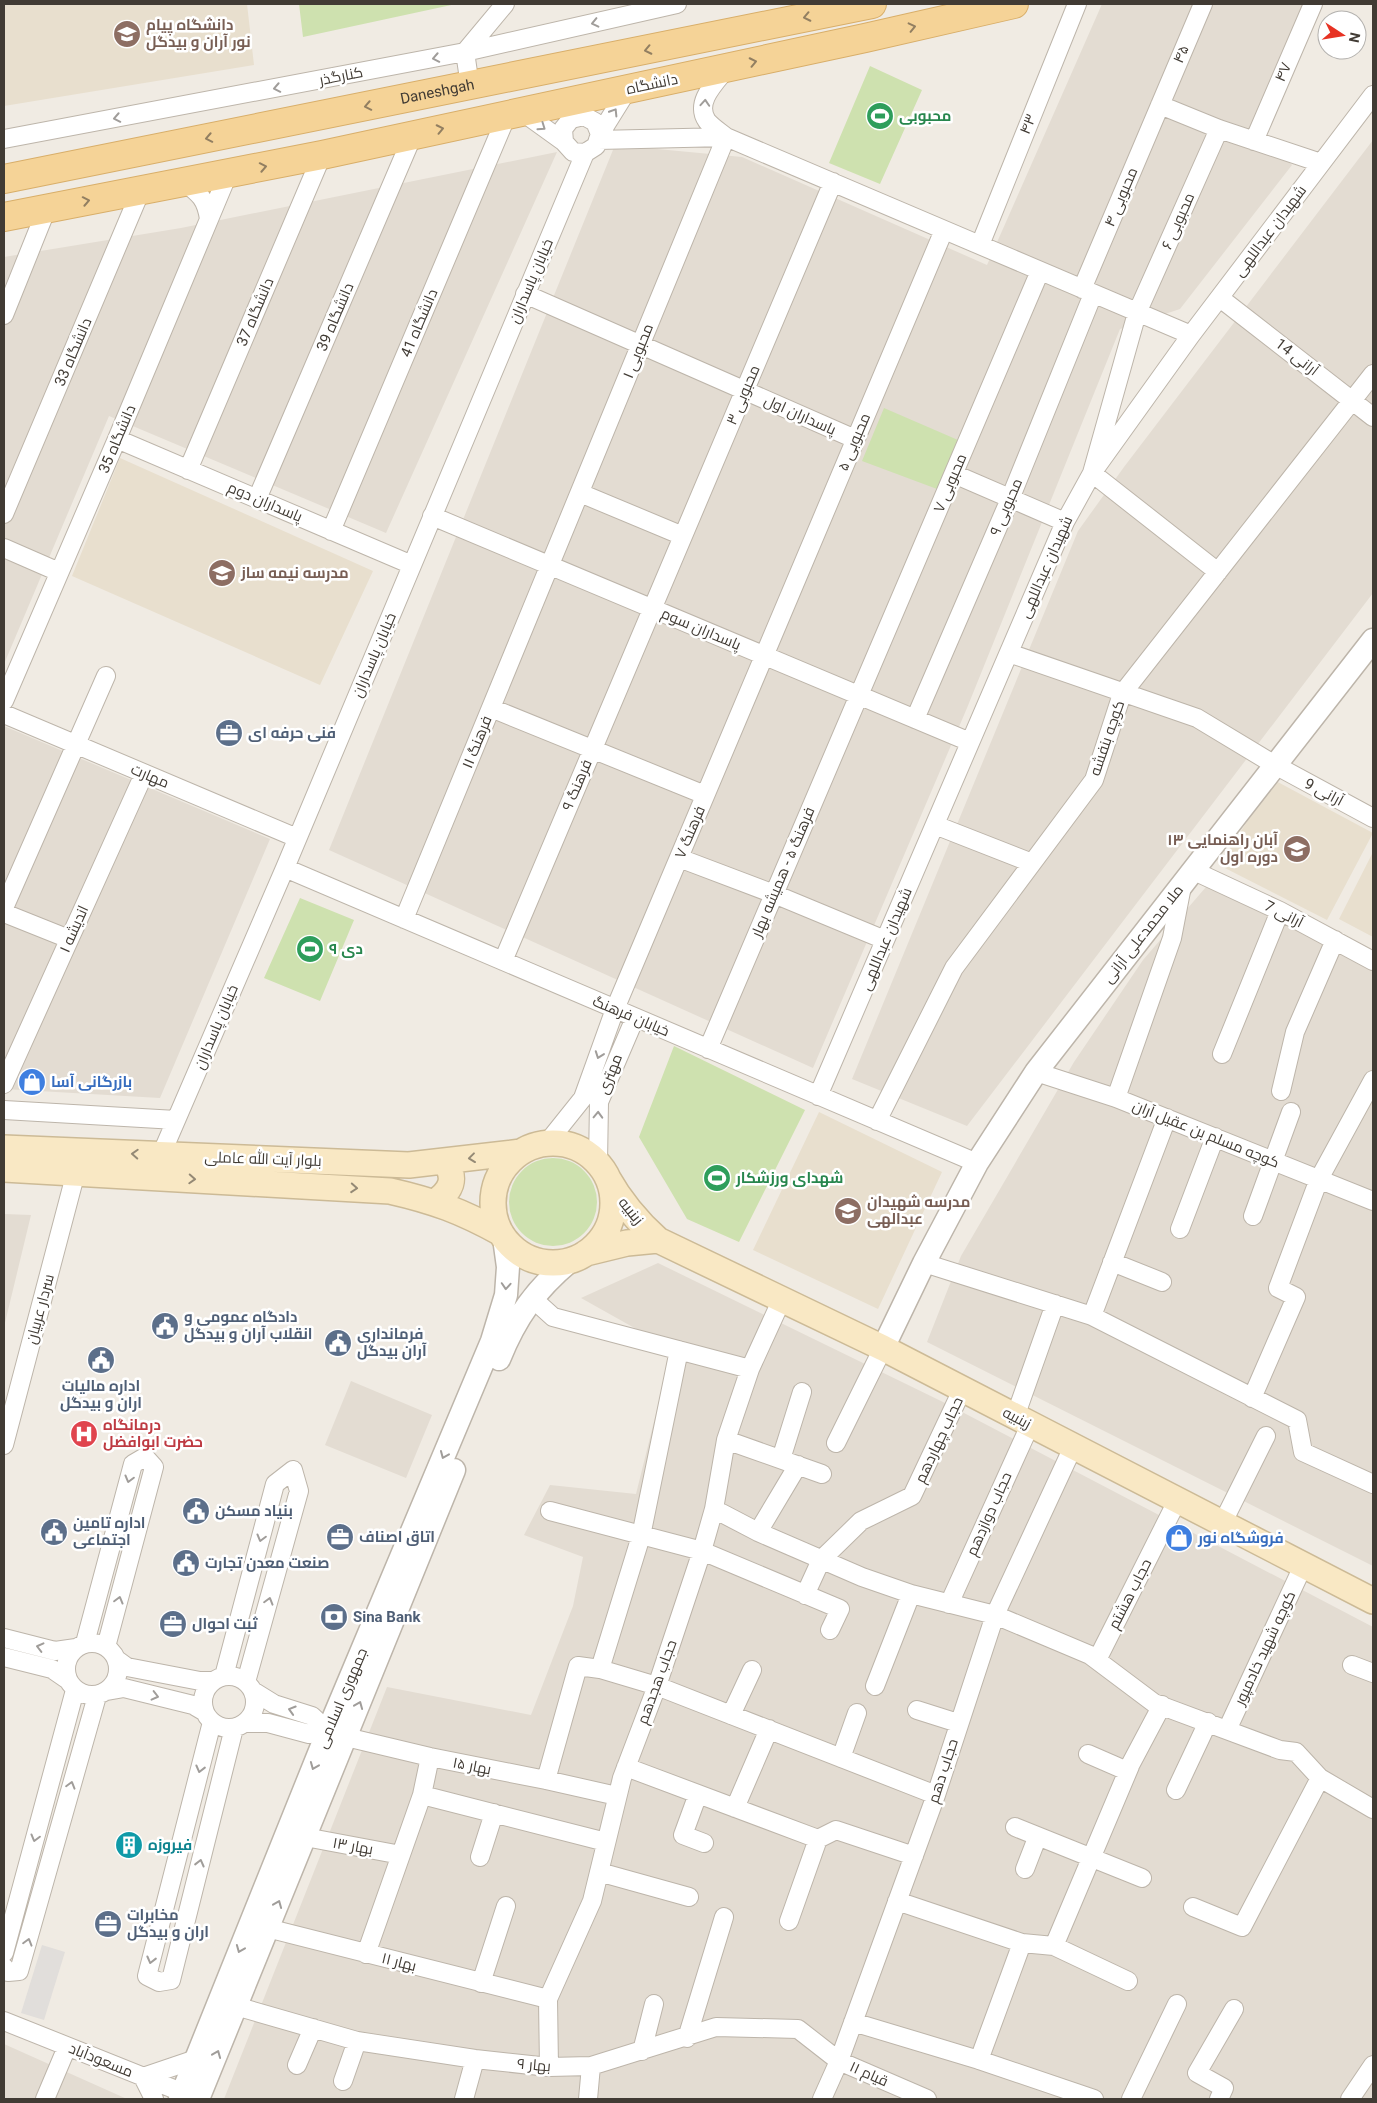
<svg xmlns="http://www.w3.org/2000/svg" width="1377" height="2103" font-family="Roboto,Cairo,sans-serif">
  <rect width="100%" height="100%" fill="#f0ebe3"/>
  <path fill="#e3dcd2" d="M1102,4H1307L1253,126L1292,165L1180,309L1120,329L967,708L813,1068L329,850L615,145L742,157L987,265Z
    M1373,140V593L967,1126L852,1079L1078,531L1124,467Z
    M557,152L386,533L109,416L4,664V257L181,228Z
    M4,726L270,839L160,1098L4,1089Z
    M1206,887L1373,964V1566L927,1342L961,1256L1074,1062L1143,960Z
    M4,1214L31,1215L4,1327Z
    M658,1263L943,1402L1373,1627V2099H224L387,1687L531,1715L573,1606L583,1557L524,1535L550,1485L636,1494L672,1349L581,1298Z
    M351,1381L432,1415L406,1478L325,1445Z
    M4,2044L127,2099H4Z"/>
  <path fill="#e8dfce" d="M4,4H247L254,65L4,106Z
    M120,458L373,571L320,685L72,576Z
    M1274,780L1373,833L1327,920L1219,865Z
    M1373,852V937L1339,919Z
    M819,1112L942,1172L878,1309L753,1250Z"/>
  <path fill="#cee1af" d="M299,4H456L303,37Z
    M870,66L922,90L880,184L829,163Z
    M884,408L958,440L937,489L862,461Z
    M300,898L354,920L320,1001L264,978Z
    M674,1046L805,1110L739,1242L687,1219L639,1137Z
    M509 1202a44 44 0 1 1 88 0a44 44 0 1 1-88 0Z"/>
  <path fill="#e1dedb" d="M42,1945L65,1952L44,2020L21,2013Z"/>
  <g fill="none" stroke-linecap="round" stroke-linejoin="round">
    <g stroke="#bdb5aa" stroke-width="20">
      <path id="minor" d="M470,86L465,52L505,4
        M1160,105L1219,129L1321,163
        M521,111L564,142
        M600,134L595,122L584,116L571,119L563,129L564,142L573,152L585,153L596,146L600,134L628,89
        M4,139L465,52L677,4
        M598,140L726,137L1191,335
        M1254,141L1313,4
        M184,182C200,194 206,199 209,219
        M980,245L1077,4
        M1082,289L1203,4
        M525,294L855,439
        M1220,298L1373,417
        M4,315L47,208
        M117,439L412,565
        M188,470L322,155
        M954,474L1065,522
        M580,493L683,536
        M257,499L413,135
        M4,514L141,190
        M432,516L970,742
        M331,531L507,115
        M4,548L59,572
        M1218,572L1092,473L1137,313L1219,129
        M1009,653L1197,718L1275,765L1373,818
        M4,701L117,439L228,174
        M491,708L705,795
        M4,714L297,838
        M915,719L1010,499L1093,294
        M935,825L1032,863
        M679,858L774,894L885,940
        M285,868L977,1163
        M1192,870L1280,911L1373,961
        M4,908L106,676
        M4,913L69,939
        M404,919L726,137C720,132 712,127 707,121C694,102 716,82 727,68
        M503,961L833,182
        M708,1049L1040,271
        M1222,1054L1280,911
        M1036,1072L1116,1098L1373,1201
        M4,1084L144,774
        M1281,1091L1295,1032L1335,940
        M818,1096L1065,522L1092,473L1191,335L1373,95
        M1116,1098L1172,938L1182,886
        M4,1110L176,1120
        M877,1121L954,968L1094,780L1122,694L1373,374
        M547,1143L583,1098L615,1009L944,230
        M161,1155L285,868L585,153
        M598,1163L599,1102L635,1018
        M1253,1216L1291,1112
        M1180,1229L1215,1137
        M1112,1262L1162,1282
        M924,1263L1092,1316L1297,1420L1303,1452L1373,1484
        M532,1298L553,1317L750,1369
        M1092,1316L1167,1118
        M1252,1398L1296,1297L1278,1288L1319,1179L1373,1080
        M1015,1417L1055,1304
        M726,1440L822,1474
        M836,1443L883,1348
        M4,1445L76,1172
        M781,1459L802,1392
        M714,1509L758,1532L862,1577L911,1594L995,1615L1090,1655L1154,1703L1280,1750L1296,1752L1320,1778L1373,1809
        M550,1511L702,1551L840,1609L830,1630
        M1222,1524L1266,1436
        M758,1532L798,1465
        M805,1595L821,1560L861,1521L912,1496L962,1390
        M949,1604L1030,1425
        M4,1638L55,1651L76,1648
        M66 1669a26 26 0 1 1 52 0a26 26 0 1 1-52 0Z
        M85,1643L133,1464L145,1457L154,1467L106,1647
        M4,1657L52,1669L68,1680
        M116,1659L127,1667L200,1681H214
        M1097,1660L1177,1501
        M1352,1665L1373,1673
        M600,1669L657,1686L936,1795
        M203 1702a26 26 0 1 1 52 0a26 26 0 1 1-52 0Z
        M224,1676L275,1484L293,1470L299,1491L246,1682
        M875,1686L911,1594
        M107,1691L124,1688L193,1705L205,1712
        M253,1691L274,1704L312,1716L328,1731L346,1737L430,1757L546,1780L617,1796
        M917,1710L958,1723
        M731,1715L752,1670
        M212,1722L147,1976L159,1982L171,1980L234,1728
        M245,1723H268L309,1734L328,1731
        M1227,1730L1303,1566
        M1088,1754L1127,1771L1162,1705
        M841,1758L857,1713
        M626,1767L818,1839L789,1921
        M546,1780L578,1666L600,1669L641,1536L679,1350
        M1176,1790L1208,1722
        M698,1794L683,1835L704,1843
        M422,1795L606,1842
        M735,1808L769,1729
        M1015,1827L1142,1878
        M305,1837L401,1855
        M818,1839L836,1830L914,1856
        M480,1857L494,1813
        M1025,1869L1037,1838
        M599,1872L689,1897
        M897,1901L1022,1943L1054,1946L1128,1981
        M1193,1907L1242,1927L1320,1778
        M255,1925L548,1999
        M1054,1946L1130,1766
        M4,1953L75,1690
        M366,1954L422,1795L430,1757
        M4,1967L8,1972L19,1971L97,1696
        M481,1983L506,1906
        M225,2003L357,2041L475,2059L549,2067L591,2066L716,2027L798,2029L839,2061L927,2099
        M4,2021L194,2097
        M853,2022L979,2060L1094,2099
        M687,2038L724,1917
        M642,2051L654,2004
        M979,2060L1022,1943
        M297,2065L313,2028
        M549,2067L548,1999L592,1901L622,1778L657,1686L702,1551L714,1509L726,1440L750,1369L782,1299
        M343,2081L357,2041
        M45,2099L67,2047
        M154,2099L143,2077L196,2059
        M464,2099L475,2059
        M588,2099L591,2066
        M822,2099L839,2061L936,1795L995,1615L1073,1447
        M1131,2099L1177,2004
        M1219,2099L1224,2088L1197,2073L1234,2009
        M1350,2099L1373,2065"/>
    </g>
    <g stroke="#bdb5aa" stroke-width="25">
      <path id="tertiary" d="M883,1348L924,1263L977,1163L1036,1072L1373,640
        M499,1359C516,1317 535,1290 571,1260
        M180,2099L328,1731L492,1341L506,1295L508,1267L504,1238
        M198,2099L454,1470"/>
    </g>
    <g stroke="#ccba96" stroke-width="28">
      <path id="secondary" d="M493 1203a60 60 0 1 1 120 0a60 60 0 1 1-120 0Z
        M4,1148L409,1165L521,1152
        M4,1169L390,1191C434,1201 461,1211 501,1233
        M607,1177C621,1202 638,1222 658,1240L883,1348L1373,1601
        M435,1202C451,1191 457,1179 445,1161
        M586,1253L627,1243L658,1240"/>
    </g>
    <g stroke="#d8ae69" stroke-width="30">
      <g id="primary">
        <path id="s1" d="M4,179L872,4"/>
        <path d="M4,217L322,155L865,38L1014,4"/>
      </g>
    </g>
    <use href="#minor" stroke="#fff" stroke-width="18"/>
    <use href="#tertiary" stroke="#fff" stroke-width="22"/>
    <use href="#secondary" stroke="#f9e8c4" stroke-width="25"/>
    <use href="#primary" stroke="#f5d397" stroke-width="28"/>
  </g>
  <defs><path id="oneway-chevron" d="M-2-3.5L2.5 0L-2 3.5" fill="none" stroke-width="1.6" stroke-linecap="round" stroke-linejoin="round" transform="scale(1.25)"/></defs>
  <g stroke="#927f61">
    <use href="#oneway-chevron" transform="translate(807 17) rotate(168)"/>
    <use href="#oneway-chevron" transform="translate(912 27) rotate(-13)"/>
    <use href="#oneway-chevron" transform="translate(648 50) rotate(168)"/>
    <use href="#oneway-chevron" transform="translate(753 62) rotate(-12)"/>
    <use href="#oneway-chevron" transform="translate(368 106) rotate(169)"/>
    <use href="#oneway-chevron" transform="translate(440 129) rotate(-12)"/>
    <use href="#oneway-chevron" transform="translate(209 138) rotate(169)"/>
    <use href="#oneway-chevron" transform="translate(263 167) rotate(-11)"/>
    <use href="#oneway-chevron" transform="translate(86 201) rotate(-11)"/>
  </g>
  <g stroke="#a09d9a">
    <use href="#oneway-chevron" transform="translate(595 23) rotate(167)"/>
    <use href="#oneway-chevron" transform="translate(436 58) rotate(169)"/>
    <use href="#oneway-chevron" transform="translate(277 88) rotate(169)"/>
    <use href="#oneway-chevron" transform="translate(705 103) rotate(-86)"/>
    <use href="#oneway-chevron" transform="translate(614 112) rotate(-58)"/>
    <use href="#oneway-chevron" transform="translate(117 118) rotate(169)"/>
    <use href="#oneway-chevron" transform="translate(542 127) rotate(35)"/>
    <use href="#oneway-chevron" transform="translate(599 1055) rotate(110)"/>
    <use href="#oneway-chevron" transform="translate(598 1115) rotate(-88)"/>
    <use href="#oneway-chevron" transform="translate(506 1286) rotate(94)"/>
    <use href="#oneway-chevron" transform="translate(444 1455) rotate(113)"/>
    <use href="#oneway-chevron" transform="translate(129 1479) rotate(105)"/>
    <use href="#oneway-chevron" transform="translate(261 1538) rotate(105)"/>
    <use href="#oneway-chevron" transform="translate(119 1600) rotate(-75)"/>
    <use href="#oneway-chevron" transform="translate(269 1601) rotate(-74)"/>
    <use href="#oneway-chevron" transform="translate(40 1647) rotate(-166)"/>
    <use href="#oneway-chevron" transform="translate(155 1696) rotate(14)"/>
    <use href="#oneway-chevron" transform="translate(359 1705) rotate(-68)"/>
    <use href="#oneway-chevron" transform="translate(292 1710) rotate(-163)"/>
    <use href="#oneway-chevron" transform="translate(314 1766) rotate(112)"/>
    <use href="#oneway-chevron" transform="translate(200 1769) rotate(104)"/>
    <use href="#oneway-chevron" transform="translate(71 1785) rotate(-74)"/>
    <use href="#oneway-chevron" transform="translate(35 1838) rotate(105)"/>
    <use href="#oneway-chevron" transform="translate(200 1863) rotate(-76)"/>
    <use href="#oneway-chevron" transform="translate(278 1904) rotate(-68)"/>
    <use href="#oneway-chevron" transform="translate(28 1942) rotate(-74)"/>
    <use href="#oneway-chevron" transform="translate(240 1949) rotate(112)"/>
    <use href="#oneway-chevron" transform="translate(151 1960) rotate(104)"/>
    <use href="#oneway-chevron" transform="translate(217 2054) rotate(-68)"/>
  </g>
  <g stroke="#948975">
    <use href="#oneway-chevron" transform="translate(135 1154) rotate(-177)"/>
    <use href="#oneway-chevron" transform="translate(472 1158) rotate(173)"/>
    <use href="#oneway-chevron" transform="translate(192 1179) rotate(3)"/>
    <use href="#oneway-chevron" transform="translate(354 1188) rotate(4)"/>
  </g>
  <defs>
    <g id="university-disc" transform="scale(1.4375)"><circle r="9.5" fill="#8d6e63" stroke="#fff"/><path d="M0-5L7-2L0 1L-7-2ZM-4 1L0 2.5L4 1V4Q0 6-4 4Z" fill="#fff"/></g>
    <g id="stadium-disc" transform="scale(1.4375)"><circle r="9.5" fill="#2e9e5b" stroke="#fff"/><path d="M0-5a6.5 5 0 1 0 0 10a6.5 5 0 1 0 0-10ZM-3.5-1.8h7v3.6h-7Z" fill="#fff"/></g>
    <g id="school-disc" transform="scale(1.4375)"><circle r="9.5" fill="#8d6e63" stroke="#fff"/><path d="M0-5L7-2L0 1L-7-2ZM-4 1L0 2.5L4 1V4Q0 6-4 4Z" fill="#fff"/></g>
    <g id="office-disc" transform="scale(1.4375)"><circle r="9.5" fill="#5c6f8a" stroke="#fff"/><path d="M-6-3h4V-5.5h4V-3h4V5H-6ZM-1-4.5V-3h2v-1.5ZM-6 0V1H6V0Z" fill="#fff"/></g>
    <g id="shop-disc" transform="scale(1.4375)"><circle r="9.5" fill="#3f7fe0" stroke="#fff"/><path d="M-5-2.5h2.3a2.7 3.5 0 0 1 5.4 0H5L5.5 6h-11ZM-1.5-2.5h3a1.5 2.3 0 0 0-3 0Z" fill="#fff"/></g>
    <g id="civic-disc" transform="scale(1.4375)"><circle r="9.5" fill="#5c6f8a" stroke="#fff"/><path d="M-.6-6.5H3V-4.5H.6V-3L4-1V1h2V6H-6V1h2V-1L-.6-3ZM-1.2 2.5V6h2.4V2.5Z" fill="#fff"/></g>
    <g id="hospital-disc" transform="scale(1.4375)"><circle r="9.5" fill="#e0444e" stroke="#fff"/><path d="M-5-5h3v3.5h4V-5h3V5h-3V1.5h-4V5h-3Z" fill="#fff"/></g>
    <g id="bank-disc" transform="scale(1.4375)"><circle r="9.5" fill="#5c6f8a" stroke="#fff"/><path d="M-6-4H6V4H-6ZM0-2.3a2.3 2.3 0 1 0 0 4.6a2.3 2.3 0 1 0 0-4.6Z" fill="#fff"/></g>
    <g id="building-disc" transform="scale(1.4375)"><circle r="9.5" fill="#0f9aa8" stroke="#fff"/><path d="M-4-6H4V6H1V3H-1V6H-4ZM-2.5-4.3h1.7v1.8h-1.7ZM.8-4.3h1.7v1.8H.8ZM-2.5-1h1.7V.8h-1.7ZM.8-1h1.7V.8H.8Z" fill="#fff"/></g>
  </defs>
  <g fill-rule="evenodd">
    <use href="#university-disc" x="127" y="34"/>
    <use href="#stadium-disc" x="880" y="116"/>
    <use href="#school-disc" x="222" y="573"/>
    <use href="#office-disc" x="229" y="733"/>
    <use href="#school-disc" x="1297" y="849"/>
    <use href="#stadium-disc" x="310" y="949"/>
    <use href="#shop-disc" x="32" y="1082"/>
    <use href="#stadium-disc" x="717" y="1178"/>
    <use href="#school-disc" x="848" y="1211"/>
    <use href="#civic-disc" x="165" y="1326"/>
    <use href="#civic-disc" x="338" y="1343"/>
    <use href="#civic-disc" x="101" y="1360"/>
    <use href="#hospital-disc" x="84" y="1434"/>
    <use href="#civic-disc" x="196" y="1511"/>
    <use href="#civic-disc" x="54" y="1532"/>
    <use href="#office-disc" x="340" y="1537"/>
    <use href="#shop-disc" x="1179" y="1538"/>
    <use href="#civic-disc" x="186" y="1563"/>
    <use href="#bank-disc" x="334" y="1617"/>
    <use href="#office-disc" x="173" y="1624"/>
    <use href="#building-disc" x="129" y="1845"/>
    <use href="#office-disc" x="108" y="1924"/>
  </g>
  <g text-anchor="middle" stroke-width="5" stroke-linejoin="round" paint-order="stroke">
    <g font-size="15" font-weight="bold" fill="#785e54" stroke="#fff" text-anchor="start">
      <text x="146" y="30">دانشگاه پیام<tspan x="146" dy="17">نور آران و بیدگل</tspan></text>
      <text x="241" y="578">مدرسه نیمه ساز</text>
      <text x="1278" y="845" text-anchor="end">۱۳ آبان راهنمایی<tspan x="1278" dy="17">دوره اول</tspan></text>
      <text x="867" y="1207">مدرسه شهیدان<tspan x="867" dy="17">عبدالهی</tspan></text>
    </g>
    <g font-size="15" fill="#413b34" stroke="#fff">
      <text transform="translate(1181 54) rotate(-67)" y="5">۴۵</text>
      <text transform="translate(1283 72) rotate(-67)" y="5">۴۷</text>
      <text transform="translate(341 76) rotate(-11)" y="5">کنارگذر</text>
      <text transform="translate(652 84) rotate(-12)" y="5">دانشگاه</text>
      <text dy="5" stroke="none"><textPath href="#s1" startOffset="442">Daneshgah</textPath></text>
      <text transform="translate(1028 124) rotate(-68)" y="5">۴۳</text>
      <text transform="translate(1121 197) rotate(-67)" y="5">محبوبی ۴</text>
      <text transform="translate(1178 221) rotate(-66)" y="5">محبوبی ۶</text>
      <text transform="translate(1270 231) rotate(-53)" y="5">شهیدان عبداللهی</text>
      <text transform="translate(531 281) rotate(-67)" y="5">خیابان پاسداران</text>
      <text transform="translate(255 312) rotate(-67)" y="5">دانشگاه 37</text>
      <text transform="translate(335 317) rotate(-67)" y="5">دانشگاه 39</text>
      <text transform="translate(419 323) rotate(-67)" y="5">دانشگاه 41</text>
      <text transform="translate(638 351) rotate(-68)" y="5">محبوبی ۱</text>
      <text transform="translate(73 352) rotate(-67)" y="5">دانشگاه 33</text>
      <text transform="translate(1297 357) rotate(38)" y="5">آرانی 14</text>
      <text transform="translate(743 395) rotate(-67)" y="5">محبوبی ۳</text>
      <text transform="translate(800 415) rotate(24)" y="5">پاسداران اول</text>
      <text transform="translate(117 439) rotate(-67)" y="5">دانشگاه 35</text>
      <text transform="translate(854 442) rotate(-67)" y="5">محبوبی ۵</text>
      <text transform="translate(950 483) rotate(-67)" y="5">محبوبی ۷</text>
      <text transform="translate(265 502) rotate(23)" y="5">پاسداران دوم</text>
      <text transform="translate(1006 507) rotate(-67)" y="5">محبوبی ۹</text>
      <text transform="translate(1046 567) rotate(-66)" y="5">شهیدان عبداللهی</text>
      <text transform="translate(701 629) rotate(23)" y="5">پاسداران سوم</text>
      <text transform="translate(374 655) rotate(-67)" y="5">خیابان پاسداران</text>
      <text transform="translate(1107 738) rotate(-71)" y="5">کوچه بنفشه</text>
      <text transform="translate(477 742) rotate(-68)" y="5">فرهنگ ۱۱</text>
      <text transform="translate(150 776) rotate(23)" y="5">مهارت</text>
      <text transform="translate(577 785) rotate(-67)" y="5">فرهنگ ۹</text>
      <text transform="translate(1324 792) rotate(28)" y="5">آرانی 9</text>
      <text transform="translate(690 832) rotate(-67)" y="5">فرهنگ ۷</text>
      <text transform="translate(783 872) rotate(-67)" y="5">فرهنگ ۵ - همیشه بهار</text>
      <text transform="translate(1284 914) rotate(27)" y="5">آرانی 7</text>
      <text transform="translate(74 929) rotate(-66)" y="5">اندیشه ۱</text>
      <text transform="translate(1143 934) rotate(-52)" y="5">ملا محمدعلی آرانی</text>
      <text transform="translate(886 939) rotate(-67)" y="5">شهیدان عبداللهی</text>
      <text transform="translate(631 1016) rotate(23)" y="5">خیابان فرهنگ</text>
      <text transform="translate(216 1027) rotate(-67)" y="5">خیابان پاسداران</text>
      <text transform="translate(610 1074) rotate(-68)" y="5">مهتری</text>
      <text transform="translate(1206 1134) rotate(22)" y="5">کوچه مسلم بن عقیل آران</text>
      <text transform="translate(263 1159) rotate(2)" y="5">بلوار آیت‌ الله عاملی</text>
      <text transform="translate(631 1211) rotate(51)" y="5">زینبیه</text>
      <text transform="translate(40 1309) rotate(-75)" y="5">سردار عربیان</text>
      <text transform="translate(1017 1418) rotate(28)" y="5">زینبیه</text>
      <text transform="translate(939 1440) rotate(-65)" y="5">حجاب چهاردهم</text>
      <text transform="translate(989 1514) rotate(-66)" y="5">حجاب دوازدهم</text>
      <text transform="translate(1130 1594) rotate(-63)" y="5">حجاب هشتم</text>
      <text transform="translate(1265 1648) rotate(-65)" y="5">کوچه شهید خادمپور</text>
      <text transform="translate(657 1682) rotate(-70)" y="5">حجاب هجدهم</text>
      <text transform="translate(342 1698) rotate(-67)" y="5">جمهوری اسلامی</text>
      <text transform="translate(472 1766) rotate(11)" y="5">بهار ۱۵</text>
      <text transform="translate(943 1771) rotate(-72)" y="5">حجاب دهم</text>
      <text transform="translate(353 1846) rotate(10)" y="5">بهار ۱۳</text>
      <text transform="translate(399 1962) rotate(14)" y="5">بهار ۱۱</text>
      <text transform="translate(101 2060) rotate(22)" y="5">مسعودآباد</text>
      <text transform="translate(534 2065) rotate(5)" y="5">بهار ۹</text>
      <text transform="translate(869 2074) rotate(24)" y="5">قیام ۱۱</text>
    </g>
    <g font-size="15" font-weight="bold" fill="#27864d" stroke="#fff" text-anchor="start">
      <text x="899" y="121">محبوبی</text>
      <text x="329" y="954">۹ دی</text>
      <text x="736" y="1183">شهدای ورزشکار</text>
    </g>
    <g font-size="15" font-weight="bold" fill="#4e5e75" stroke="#fff" text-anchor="start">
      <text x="248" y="738">فنی حرفه ای</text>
      <text x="184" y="1322">دادگاه عمومی و<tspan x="184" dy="17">انقلاب آران و بیدگل</tspan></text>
      <text x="357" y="1339">فرمانداری<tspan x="357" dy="17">آران بیدگل</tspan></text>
      <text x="101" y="1391" text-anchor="middle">اداره مالیات<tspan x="101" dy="17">اران و بیدگل</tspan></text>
      <text x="215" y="1516">بنیاد مسکن</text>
      <text x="73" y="1528">اداره تامین<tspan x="73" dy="17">اجتماعی</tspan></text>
      <text x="359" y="1542">اتاق اصناف</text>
      <text x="205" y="1568">صنعت معدن تجارت</text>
      <text x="353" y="1622">Sina Bank</text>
      <text x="192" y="1629">ثبت احوال</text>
      <text x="127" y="1920">مخابرات<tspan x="127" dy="17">اران و بیدگل</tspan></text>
    </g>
    <g font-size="15" font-weight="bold" fill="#366cbe" stroke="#fff" text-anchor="start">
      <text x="51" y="1087">بازرگانی آسا</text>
      <text x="1198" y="1543">فروشگاه نور</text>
    </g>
    <g font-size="15" font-weight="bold" fill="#be3a42" stroke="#fff" text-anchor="start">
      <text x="103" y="1430">درمانگاه<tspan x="103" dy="17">حضرت ابوافضل</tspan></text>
    </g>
    <g font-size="15" font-weight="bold" fill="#0d838f" stroke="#fff" text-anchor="start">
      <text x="148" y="1850">فیروزه</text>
    </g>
  </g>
  <rect width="1377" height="2103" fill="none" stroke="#413b34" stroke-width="10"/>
  <g transform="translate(1342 35) rotate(102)"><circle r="24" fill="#ffffff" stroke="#b3b1ae"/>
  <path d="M0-4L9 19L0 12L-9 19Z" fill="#e73223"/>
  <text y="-8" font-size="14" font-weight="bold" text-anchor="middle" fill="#413b34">N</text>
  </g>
</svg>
